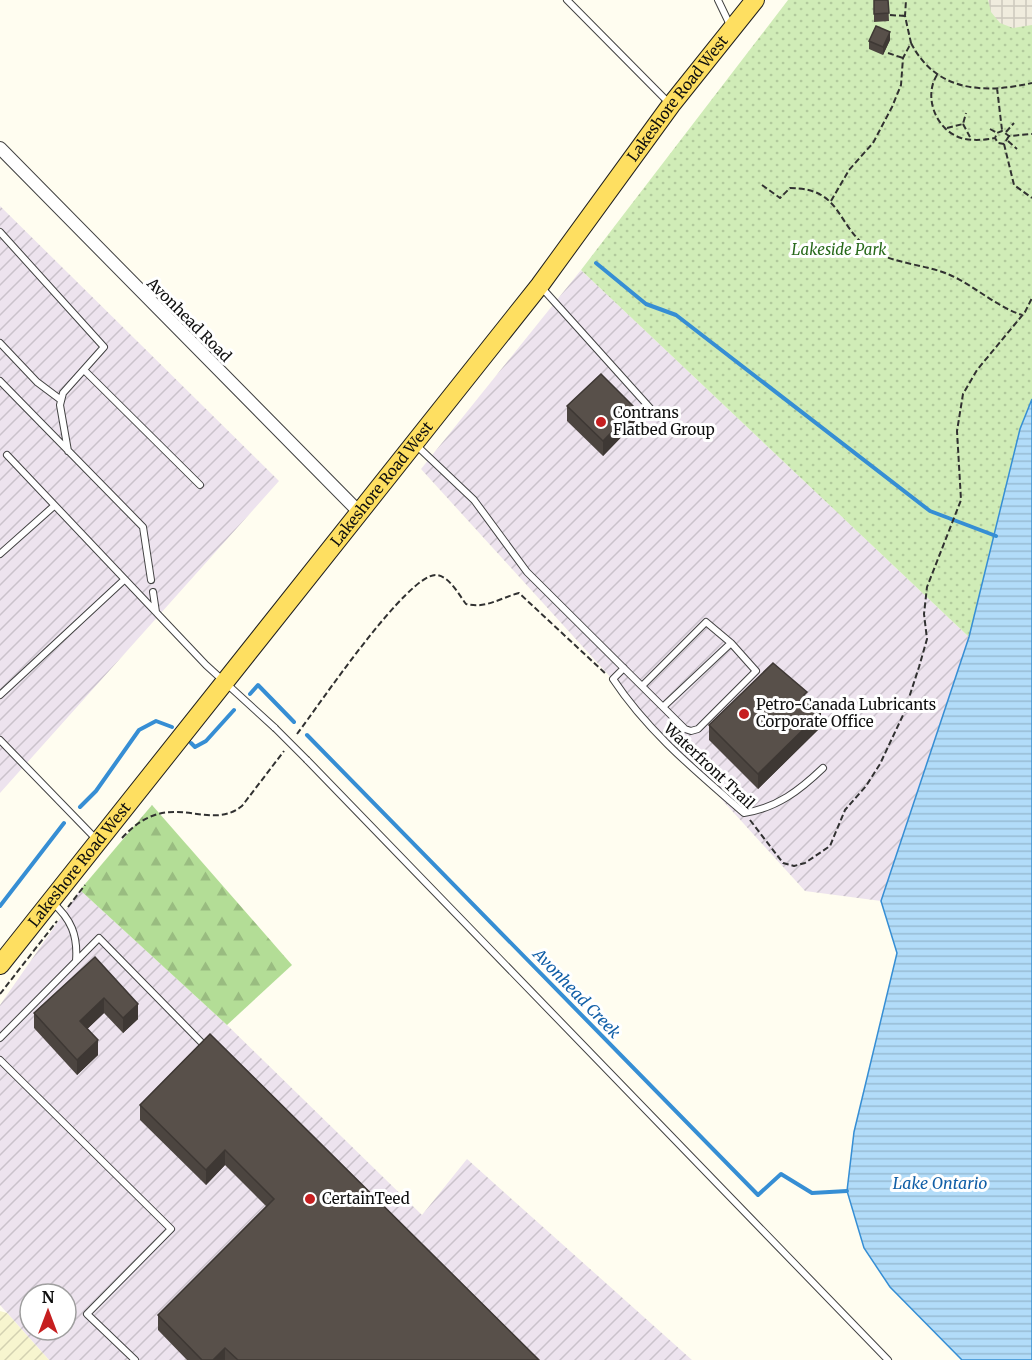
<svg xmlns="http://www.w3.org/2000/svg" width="1032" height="1360" font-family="Merriweather,serif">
  <defs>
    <pattern id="industrial-furrows" width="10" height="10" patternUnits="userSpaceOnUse" patternTransform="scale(1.5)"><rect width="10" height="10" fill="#ede3ee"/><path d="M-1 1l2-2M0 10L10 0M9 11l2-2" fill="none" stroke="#cac2cb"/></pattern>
    <pattern id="farmland-furrows" width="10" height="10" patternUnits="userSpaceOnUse" patternTransform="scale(1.5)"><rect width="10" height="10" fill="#f7f5cf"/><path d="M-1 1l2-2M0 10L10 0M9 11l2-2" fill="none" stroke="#d3d1b1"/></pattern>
    <pattern id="forest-firs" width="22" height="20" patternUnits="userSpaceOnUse" patternTransform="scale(1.5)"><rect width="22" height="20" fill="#b3dd96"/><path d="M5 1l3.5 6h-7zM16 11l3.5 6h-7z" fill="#99bc80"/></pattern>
    <pattern id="park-dots" width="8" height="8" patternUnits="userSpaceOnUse" patternTransform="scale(1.5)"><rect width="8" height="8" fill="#d0ecb7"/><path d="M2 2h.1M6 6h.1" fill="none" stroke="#b1c99c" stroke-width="1.8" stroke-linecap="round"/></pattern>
    <pattern id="plaza-grid" width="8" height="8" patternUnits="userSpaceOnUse" patternTransform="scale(1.5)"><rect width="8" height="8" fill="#f0ecde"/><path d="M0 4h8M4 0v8" fill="none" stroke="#cdc9bd"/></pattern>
    <pattern id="water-rules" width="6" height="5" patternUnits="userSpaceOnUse" patternTransform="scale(1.5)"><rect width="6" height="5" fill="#b2dcf9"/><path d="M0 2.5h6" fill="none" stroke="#98bcd4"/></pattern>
  </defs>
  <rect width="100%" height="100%" fill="#fffdf0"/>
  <path fill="url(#industrial-furrows)" fill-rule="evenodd" d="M0,206L279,481L0,793Z
    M581,270L969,637L881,901L805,891L421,469Z
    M80,890L227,1025L422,1215L467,1159L692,1360H49L0,1305V1005ZM30,1294H66V1330H30Z"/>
  <path fill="url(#farmland-furrows)" d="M0,1311L7,1313L49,1360H0Z"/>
  <path fill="url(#forest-firs)" d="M152,805L292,965L227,1025L80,890Z"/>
  <path fill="url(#park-dots)" d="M788,0H1032V399L1020,429L969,637L581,270Z"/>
  <path fill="url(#plaza-grid)" d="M988,0H1032V25L1013,28L1000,23L991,12Z"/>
  <path fill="url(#water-rules)" stroke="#368ed4" stroke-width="1.5" d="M1032,399V1360H962L890,1287L864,1248L847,1191L854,1132L897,953L881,901L969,637L1020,429Z"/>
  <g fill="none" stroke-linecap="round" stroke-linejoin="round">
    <path stroke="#368ed4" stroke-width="4" d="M596,263L646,304L676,315L930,511L996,536
      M250,694L258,685L294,722
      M307,735L758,1195L781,1174L812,1193L847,1191
      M191,743L195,747L206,741L234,710
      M80,807L96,791L139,730L156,721L172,727
      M0,906L64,823"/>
    <g stroke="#424242" stroke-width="8">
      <path id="service" d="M567,0L669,103
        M718,0L731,27
        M0,232L104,347L63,393L60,405L68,451
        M542,288L650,408
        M0,343L37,382L61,400
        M84,370L200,485
        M0,381L143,527L151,580
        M416,445L474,500L527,572L685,729L691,731L698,729L756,671L731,643
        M7,455L206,665L275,728
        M0,554L54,506
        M153,592L156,612
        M624,668L613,679C648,732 697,772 744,813C777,808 800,790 823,768
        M643,685L706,622L731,643L664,706
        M0,695L124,580
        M0,740L97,840
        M307,760L888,1360
        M52,902C71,919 78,935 76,961
        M0,1038L99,938L201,1042
        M0,1060L171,1229L87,1314L135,1360"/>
    </g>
    <g stroke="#424242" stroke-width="14">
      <path id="minor" d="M0,148L358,511"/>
    </g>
    <g stroke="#202020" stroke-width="20">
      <g id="primary">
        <path id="s1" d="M0,965L540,285L671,105L755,0"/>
      </g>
    </g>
    <path stroke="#313131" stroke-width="2" stroke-dasharray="6 3" stroke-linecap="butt" d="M890,15L905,16
      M911,43C936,92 984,94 1032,83
      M888,53L903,58
      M937,75C923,97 936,130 961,138C972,141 985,140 995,138
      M997,88L1002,130
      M963,124L970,137
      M947,128L963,124L966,113
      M990,129L997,133
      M1006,132L1014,123
      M1009,136L1004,144L998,143L995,138L997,133L1002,131L1009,136L1032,134
      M1008,141L1017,149
      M1004,144L1014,185L1032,198
      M762,185L780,198L790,188C843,188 836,227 870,249C893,264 925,264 950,275C975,286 995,306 1022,315
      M831,201L849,170L873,143L892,107L901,85L903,58L911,43L905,16L906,0
      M297,734C317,708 409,571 437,575C450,577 459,595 466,604C486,609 500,598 519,593L606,674
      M750,820L783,863L794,866L805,863L830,846L845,810L866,786L880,764L904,713L919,667L927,639L924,614L927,587L961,500L957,431L963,394L977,370L1025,312L1032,298
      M122,838C170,785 207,834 242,806L284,751
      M68,907L85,885
      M0,994L57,921"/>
    <use href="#service" stroke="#fff" stroke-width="6"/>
    <use href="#minor" stroke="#fff" stroke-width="12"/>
    <use href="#primary" stroke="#fedf61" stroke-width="18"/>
    <g stroke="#424242" stroke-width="8" stroke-linecap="butt">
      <path id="service-bridge" d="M275,728L307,760"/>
    </g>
    <use href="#service-bridge" stroke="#fff" stroke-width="6"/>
  </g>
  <path fill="#4c4540" d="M874,0H888L889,21L874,22Z
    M890,40L883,55L869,49V41Z
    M567,406L635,423L603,456L567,421Z
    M807,697L821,727L758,789L709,740V725Z
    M95,957L138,1019L123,1033L104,1013L87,1029L98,1055L77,1075L34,1028V1013Z
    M210,1034L539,1360H187L158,1330V1315L266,1206L225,1165L206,1185L140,1120V1105Z"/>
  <path fill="#3e3834" d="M890,32V40L883,55V47Z
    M635,408V423L603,456V441Z
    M821,712V727L758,789V774Z
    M104,998V1013L80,1036V1021Z
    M138,1004V1019L123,1033V1018Z
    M98,1040V1055L77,1075V1060Z
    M225,1150V1165L206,1185V1170Z
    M225,1348V1360H213Z"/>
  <path fill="#58504a" stroke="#3e3834" stroke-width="1.5" d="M874,0H888L889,13L874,14Z
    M876,26L890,32L883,47L869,41Z
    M601,374L635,408L603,441L567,406Z
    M773,663L807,692L804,695L821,712L758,774L709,725Z
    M95,957L138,1004L123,1018L104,998L80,1021L98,1040L77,1060L34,1013Z
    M210,1034L539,1360H238L225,1348L213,1360H202L158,1315L274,1199L225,1150L206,1170L140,1105Z"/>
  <g fill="#c61f20" stroke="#fff" stroke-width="2">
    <circle cx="601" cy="422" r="6"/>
    <circle cx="744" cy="714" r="6"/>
    <circle cx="310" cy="1199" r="6"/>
  </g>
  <g text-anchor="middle" stroke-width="6" stroke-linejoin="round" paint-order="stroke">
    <g font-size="15" fill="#0f0f0f" stroke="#fff">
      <text dy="5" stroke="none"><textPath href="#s1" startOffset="1100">Lakeshore Road West</textPath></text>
      <text transform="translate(189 320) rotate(45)" y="5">Avonhead Road</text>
      <text dy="5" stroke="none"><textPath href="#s1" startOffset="614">Lakeshore Road West</textPath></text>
      <text transform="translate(709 766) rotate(43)" y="5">Waterfront Trail</text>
      <text dy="5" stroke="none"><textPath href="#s1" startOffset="128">Lakeshore Road West</textPath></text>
    </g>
    <g font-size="15" font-style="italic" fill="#286a1b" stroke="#fff">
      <text x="839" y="255">Lakeside Park</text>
    </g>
    <g font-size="15" fill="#0f0f0f" stroke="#fff" text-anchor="start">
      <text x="613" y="418">Contrans<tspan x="613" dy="17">Flatbed Group</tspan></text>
      <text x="756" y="710">Petro-Canada Lubricants<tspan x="756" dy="17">Corporate Office</tspan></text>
      <text x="322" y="1204">CertainTeed</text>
    </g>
    <g font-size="16" font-style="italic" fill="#115fa7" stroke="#fff">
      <text transform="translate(577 993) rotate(46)" y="6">Avonhead Creek</text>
      <text x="940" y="1189">Lake Ontario</text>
    </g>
  </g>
  <g transform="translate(48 1312)"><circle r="28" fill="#ffffff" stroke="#9f9f9f" stroke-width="1.5"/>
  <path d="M0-4.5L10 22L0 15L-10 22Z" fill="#c61f20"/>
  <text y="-9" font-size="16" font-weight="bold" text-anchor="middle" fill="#0f0f0f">N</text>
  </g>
</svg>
